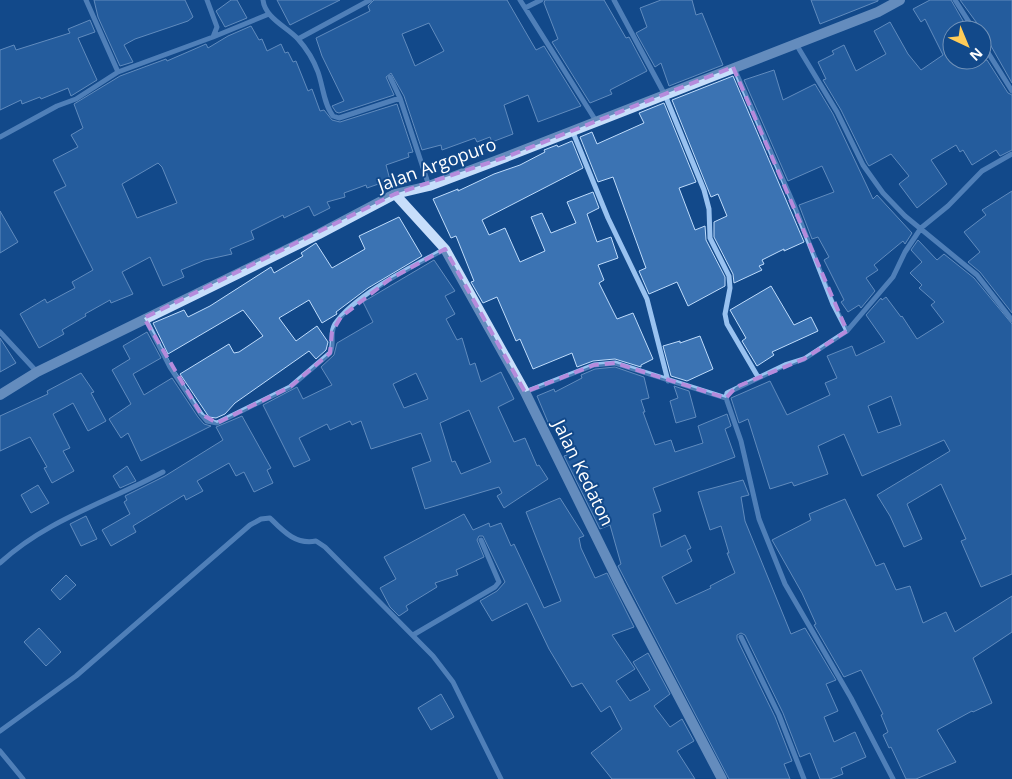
<svg xmlns="http://www.w3.org/2000/svg" width="1012" height="779" font-family="'Open Sans',sans-serif">
  <rect width="100%" height="100%" fill="#12498a"/>
  <path fill="#3b73b3" stroke="#bfdcfc" fill-rule="evenodd" d="M94,0H185L193,17L188,21L135,39L124,45L133,62L120,66L98,17Z
    M231,0H237L247,18L225,27L216,11Z
    M277,0H340L290,25Z
    M374,0H507L536,50L544,46L581,106L538,122L528,95L504,105L513,134L492,142L490,137L477,142L475,138L442,150L441,145L422,150L404,96L391,73L386,77L394,95L339,113L336,112L332,106L344,101L322,56L316,38L370,11L368,6ZM429,23L444,51L415,66L402,34Z
    M545,0H604L626,38L629,37L647,71L610,90L612,94L590,103L552,42L558,39L544,3Z
    M661,0H692L696,15L702,13L723,65L669,86L661,63L655,67L636,33L647,27L640,8Z
    M811,0H878V1L820,24Z
    M930,0H951L966,26L959,30H952V60H987L1008,93L1012,95V150L1000,156L996,150L972,165L963,150L960,152L956,145L931,160L947,184L917,208L899,184L909,176L891,154L869,166L867,163L841,110L823,80L826,79L818,62L834,54L832,51L844,45L856,71L886,54L874,31L890,22L908,54L921,70L943,55L925,19L921,22L913,9Z
    M960,0H1012V83L982,30Z
    M90,20L95,32L78,38L97,80L71,96L68,88L41,99L40,97L22,104L21,100L0,110V50L14,45L16,50L70,33L68,29Z
    M251,26L259,40L262,39L267,51L281,44L285,53L288,52L293,62L296,61L308,91L312,89L320,111L324,110L332,120L340,122L397,104L413,152L408,153L409,157L386,165L390,180L367,188L366,185L344,193L345,197L327,202L330,208L314,216L309,206L284,218L283,215L251,231L254,239L230,249L232,254L205,260L181,270L184,277L163,286L150,257L122,272L133,294L111,303L110,300L85,314L86,316L62,330L64,334L39,348L20,314L45,299L47,303L75,288L72,282L93,270L54,192L66,186L53,160L78,147L71,135L83,128L74,104L120,76L166,59L167,61L206,44L208,48L228,36ZM158,163L162,167L177,203L137,218L122,184Z
    M774,70L783,100L815,84L833,114L873,199L877,195L912,233L905,244L903,241L874,265L878,270L866,278L875,291L861,308L859,305L848,312L841,302L844,300L824,260L829,257L818,237L812,239L799,205L834,192L822,166L788,181L744,80Z
    M733,76L804,242L784,251V249L762,260L764,264L759,266L762,270L734,283L733,274L714,237V222L727,216L718,194L711,197L672,100Z
    M664,103L696,182L679,188L695,230L705,226L706,240L725,277V286L688,306L677,282L649,294L639,271L646,268L613,177L598,182L580,137L592,132L597,144L644,123L639,113Z
    M572,141L583,168L482,220L489,235L505,228L520,262L545,251L531,217L542,213L551,233L576,223L567,202L593,192L599,208L587,214L597,242L611,237L618,258L598,265L604,280L599,283L617,319L633,313L653,359L641,365V367L615,359L593,361L577,367L572,353L533,369L520,339L516,341L497,297L483,303L471,282L474,281L456,236L451,238L433,199L458,189V191L494,174L520,165L545,152L544,150L557,145L558,147Z
    M1012,191V313L980,272L968,262L980,252L964,232L986,215L982,210Z
    M0,211L18,242L0,253Z
    M399,217L422,256L368,288L336,312L337,314L322,323L309,300L279,318L296,341L317,326L328,342L326,350L316,359L309,351L235,403L225,414L216,418L209,417L180,374L229,344L234,353L239,352L263,336L243,310L168,354L153,323L184,310L188,317L210,306L271,267L274,273L303,256L301,253L316,243L332,268L365,249L359,236Z
    M918,240L937,260L944,254L974,278L1012,324V574L981,587L961,541L966,539L941,484L907,504L922,539L904,547L890,516L877,495L950,451L944,440L862,476L844,434L818,446L828,474L794,486L792,482L770,489L748,419L739,423L731,398L770,381L787,415L830,395L825,383L837,378L827,356L852,346L856,356L885,342L866,315L881,298L882,300L886,297L901,317L902,316L917,339L944,322L931,305L935,302L919,288L922,285L910,273L922,262L911,250ZM891,396L901,425L878,433L868,406Z
    M434,260L455,291L445,296L455,314L446,319L457,340L462,338L470,365L475,363L481,382L501,372L514,399L498,407L514,442L525,438L537,466L539,465L548,479L504,508L497,496L502,493L499,487L425,509L412,468L431,461L421,433L371,449L361,421L352,425L350,421L330,430L327,424L299,438L310,460L294,467L263,405L297,387L303,399L332,385L321,367L334,355L337,343L373,322L363,302ZM416,373L428,399L404,408L393,384ZM469,410L491,462L461,474L455,461L452,462L440,423Z
    M771,286L794,325L811,317L818,331L772,352L774,355L757,366L742,341L746,338L730,310Z
    M147,332L161,358L133,374L144,395L172,378L198,417L204,424L211,426L141,461L128,433L121,438L109,419L131,404L112,370L130,359L123,346Z
    M700,336L713,369L687,381L671,376L663,346L680,341V343Z
    M0,338L16,363L0,372Z
    M615,367L644,377L649,398L641,400L645,412H643L655,445L671,440L675,452L703,443L698,426L727,414L731,426L725,429L735,457L653,488L661,511L653,514L661,547L685,535L691,548L687,550L692,561L662,577L676,604L711,588L710,586L735,573L727,553H729L721,526L710,530L698,492L743,480L749,495L741,497L745,521L791,634L805,628L836,680L826,684L838,711L824,717L834,742L855,732L866,757L841,768L843,774L830,779H820L810,753L800,757L783,713L745,635L741,633L737,635V639L775,717L792,761L784,764L790,779H729L618,566L621,564L610,525L600,529L564,456L567,455L554,425L550,427L537,396L554,389L555,392L582,378L581,375L595,369Z
    M81,373L94,392L91,393L106,421L88,431L73,403L53,414L70,448L63,451L74,471L52,483L44,468L47,467L30,437L0,451V416L48,394L47,391Z
    M674,386L689,391L696,417L676,423L670,401L678,398Z
    M242,416L271,468L267,470L273,483L254,492L244,472L236,476L229,463L197,481L203,491L186,500L184,495L133,526L136,532L111,546L102,530L130,514L124,502L127,500L125,496L165,476L223,440L216,427Z
    M127,466L136,481L120,488L113,476Z
    M38,485L49,503L31,513L21,495Z
    M560,498L584,536L579,538L581,548L595,578L607,573L634,627L612,635L635,669L616,681L630,701L650,690L633,662L648,653L670,694L654,706L670,727L682,719L694,741L677,751L695,779H612L591,753L622,729L610,706L601,712L582,683L572,687L549,649L527,603L492,621L480,601L497,591L505,582L483,536H479L477,540L484,557L456,570L458,575L435,583L437,587L406,606L408,610L399,616L390,607L380,588L396,579L384,557L464,514L473,530L489,523L490,527L501,523L511,546L514,544L544,608L561,601L526,512Z
    M845,499L876,566L884,563L896,590L910,586L923,623L946,612L955,632L1012,596V632L973,658L992,703L973,712L972,711L937,730L956,762L916,779H906L891,747L889,748L883,735L888,732L881,715L883,714L861,670L844,677L814,625L816,624L802,593L772,540L811,520L809,514Z
    M86,516L97,539L81,546L70,524Z
    M66,575L76,585L60,600L51,590Z
    M39,628L61,652L46,666L24,642Z
    M441,694L454,717L431,730L418,708Z"/>
  <g fill="none" stroke-linecap="round" stroke-linejoin="round">
    <path stroke="#99c2f0" stroke-width="5" d="M86,0L118,72
      M263,0C265,18 287,27 298,39C306,48 314,61 318,72C323,86 324,105 333,116L339,118L400,98
      M520,0L596,121
      M614,0L665,95L704,190L709,209L710,238L729,276L730,288L725,314L727,324L758,377
      M955,0L974,30
      M525,8L541,0
      M213,37L269,14
      M298,39L370,0
      M982,43L1012,91
      M796,44L837,112L863,165L883,193L905,216L977,275L1012,320
      M734,68L794,205L833,304L847,331
      M390,77L400,98L429,186
      M572,130L608,218L647,299L668,381
      M0,137L57,106L76,99L118,72L213,37L217,27L207,0
      M145,318L170,367L201,414L207,421L217,423L290,387L330,353C335,343 329,333 335,324C354,295 415,265 445,249
      M0,332L37,372
      M525,392L594,365L615,363L726,398
      M0,563C46,520 108,502 163,472
      M413,635L495,587L499,582L481,540
      M741,637L779,715L804,779
      M0,731L76,676L250,525L261,519L270,518C284,532 296,545 316,541L325,547L433,656L453,682L501,779
      M0,751L23,779
      M893,779L851,698L785,584L759,519L741,441L726,398L727,393L785,365L804,359L847,331L893,277L905,252L921,228L948,206L982,171L1012,154"/>
    <path stroke="#c7defb" stroke-width="10" d="M395,194L445,249L525,392L620,585L722,779
      M0,395L37,372L319,234L395,194L429,186L506,157L878,12L900,0"/>
  </g>
  <path d="M0 0H1012V779H0ZM733,67L847,331L804,359L736,387L726,398L615,363L594,365L525,392L445,249L390,279L341,317L332,332L330,353L290,387L217,423L201,414L144,318L395,194L506,157Z" fill="#12498a" fill-opacity=".55" fill-rule="evenodd"/>
  <path fill="none" stroke="#b68bdc" stroke-width="4" stroke-dasharray="10 6" stroke-linejoin="round" d="M733,67L847,331L804,359L736,387L726,398L615,363L594,365L525,392L445,249L390,279L341,317L332,332L330,353L290,387L217,423L201,414L144,318L395,194L506,157Z"/>
  <g text-anchor="middle" stroke-width="4" stroke-linejoin="round" paint-order="stroke">
    <g font-size="18" fill="#fff" stroke="#12498a">
      <text transform="translate(437 165) rotate(-20)" y="6">Jalan Argopuro</text>
      <text transform="translate(583 473) rotate(64)" y="6">Jalan Kedaton</text>
    </g>
  </g>
  <g transform="translate(967 45) rotate(136)"><circle r="24" fill="#12498a" stroke="#7192b9"/>
  <path d="M0-4L9 19L0 12L-9 19Z" fill="#ffcc58"/>
  <text y="-8" font-size="14" font-weight="bold" text-anchor="middle" fill="#ffffff">N</text>
  </g>
</svg>
